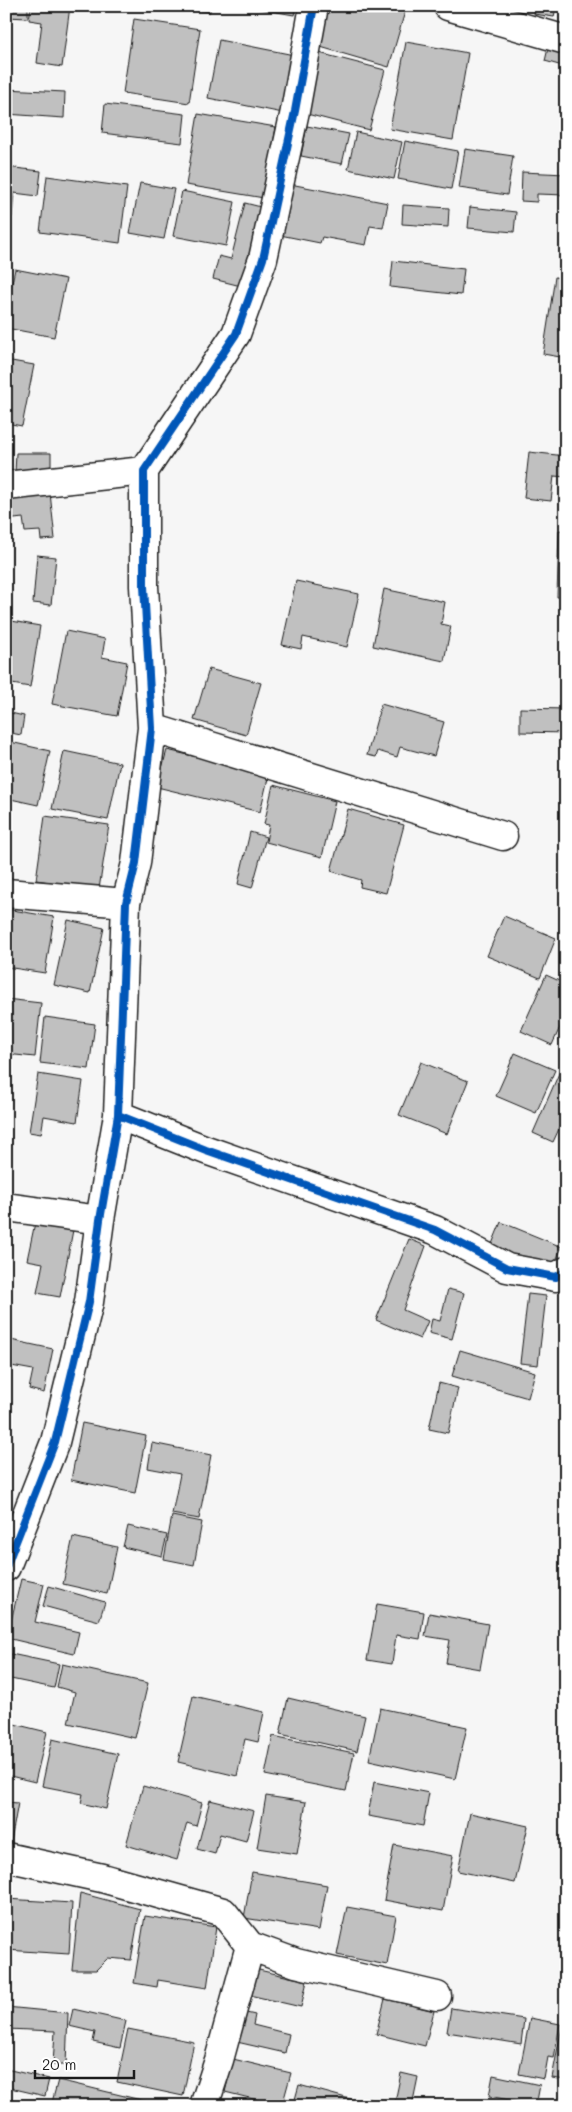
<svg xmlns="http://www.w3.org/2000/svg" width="572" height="2112" font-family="Mali,sans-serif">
  <rect width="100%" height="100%" fill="#f6f6f6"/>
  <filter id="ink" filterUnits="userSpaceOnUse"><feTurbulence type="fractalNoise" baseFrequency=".02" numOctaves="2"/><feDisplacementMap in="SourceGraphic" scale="10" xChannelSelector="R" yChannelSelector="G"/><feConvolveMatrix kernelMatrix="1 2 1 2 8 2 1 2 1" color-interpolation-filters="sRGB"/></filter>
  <g filter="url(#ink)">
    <path fill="#c0c0c0" stroke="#1c1c1c" d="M6,6H28V18L6,17Z
      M31,6H70L62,67L37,63L42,22L29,20Z
      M98,6H138V9Z
      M185,6H211L210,12L185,9Z
      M243,6H296L294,15Z
      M328,6L406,8L389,67L317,46Z
      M490,6H518L517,12Z
      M536,6H556L554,17L534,14Z
      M134,19L200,29L189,103L123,93Z
      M219,40L294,55L283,113L208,98Z
      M406,42L468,53L453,140L390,129Z
      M549,44L566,48V67L545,61Z
      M319,53L385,70L369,130L303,113Z
      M6,89L65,92L64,118L6,114Z
      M105,104L185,114L182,143L102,133Z
      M198,114L276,127L264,198L186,185Z
      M307,126L349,134L342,164L301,156Z
      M356,132L402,142L394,179L348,169Z
      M405,141L458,151L451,189L398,179Z
      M465,149L513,156L507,195L459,188Z
      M6,167L41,171L38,196L14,193L12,217H6Z
      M522,172L566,174V195L537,194V202L521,201Z
      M47,176L127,187L120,243L40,232Z
      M140,183L174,189L164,239L130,233Z
      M290,184L388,203L383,228L370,226L366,245L322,237L320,243L280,235Z
      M182,191L235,202L226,246L173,236Z
      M245,203L261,207L241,286L213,279L219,256L231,259Z
      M403,205L449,208L448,227L402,224Z
      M470,207L516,212L514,232L468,228Z
      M393,261L464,269L461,295L390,287Z
      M15,269L66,279L54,337L6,328V310Z
      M555,277L566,279V358L543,354Z
      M6,360L34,365L22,426L6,423Z
      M529,452L566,456V477L554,476L551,501L524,498Z
      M16,453H51V474L15,473Z
      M50,493L55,539L41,540L40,531L25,532L23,518L6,520V497Z
      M559,530L566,531V597H557Z
      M37,555L56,557L51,605L33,603Z
      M296,581L359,594L347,647L303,637L301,649L282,645Z
      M384,589L445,602L441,624L451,626L444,661L373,646Z
      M6,620L40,626L30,687L6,683Z
      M66,631L105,639L102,657L127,662L117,716L52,704Z
      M209,669L261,683L246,735L194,720Z
      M381,704L444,722L434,756L400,747L397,757L378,751L376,757L367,755Z
      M520,708L566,709V733L520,732Z
      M6,712L24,716L21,735L6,732Z
      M6,741L50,751L38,805L6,798Z
      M167,750L269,774L260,812L157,787Z
      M64,751L120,763L108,820L52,809Z
      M273,785L335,801L322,857L266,842L269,825L264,824Z
      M348,809L404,825L386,893L360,887L361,880L331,871Z
      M45,816L109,825L99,889L36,880Z
      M250,832L266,837L252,888L238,884Z
      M6,909L54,917L45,973L6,967Z
      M504,916L556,938L540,978L487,956Z
      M68,920L104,928L90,993L54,985Z
      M546,975L566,984V1014L552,1045L521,1031Z
      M6,999L41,1003L35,1057L6,1054Z
      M45,1017L95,1024L89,1069L40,1063Z
      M515,1053L555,1070L536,1113L496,1096Z
      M421,1062L468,1081L447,1134L399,1115Z
      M560,1071L566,1073V1114L553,1142L533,1133Z
      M38,1074L83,1081L77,1122L44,1116L41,1134L29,1132Z
      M36,1218L74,1225L60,1297L37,1293L43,1263L27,1260Z
      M501,1222L562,1247L550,1274L490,1249Z
      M409,1239L426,1246L403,1310L428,1321L420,1339L376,1320Z
      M448,1289L464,1293L452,1339L429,1333L432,1319L440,1321Z
      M528,1294L546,1296L538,1365L520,1363Z
      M6,1339L53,1349L44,1393L29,1389L33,1370L6,1365Z
      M460,1350L535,1372L528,1398L452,1376Z
      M439,1383L458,1388L448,1433L429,1429Z
      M82,1423L146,1436L135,1493L71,1480Z
      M152,1443L211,1455L199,1519L172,1514L180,1474L148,1468Z
      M172,1516L202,1522L194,1565L164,1559Z
      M128,1526L167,1535L162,1556L123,1547Z
      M73,1537L117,1547L107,1594L63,1584Z
      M21,1579L44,1584L35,1622L79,1632L74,1654L7,1638Z
      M49,1586L105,1602L99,1621L43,1606Z
      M377,1604L424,1612L420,1639L396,1635L392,1664L367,1660Z
      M429,1613L488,1624L480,1669L446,1663L450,1640L425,1636Z
      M6,1653L59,1664L54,1688L6,1678Z
      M62,1664L148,1683L135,1738L68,1723L75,1692L57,1687Z
      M193,1696L264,1712L258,1742L245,1739L237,1776L178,1762Z
      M288,1698L365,1716L357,1751L280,1734Z
      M380,1708L467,1727L455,1779L369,1760Z
      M6,1722L47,1732L35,1782L6,1775Z
      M273,1736L354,1753L346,1791L265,1775Z
      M52,1739L118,1754L106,1809L81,1803L83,1794L42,1786Z
      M374,1782L429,1793L423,1826L368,1816Z
      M143,1786L202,1803L196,1826L187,1823L177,1860L126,1845Z
      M266,1796L306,1802L297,1854L257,1848Z
      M210,1800L254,1811L246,1841L220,1834L215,1854L197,1849Z
      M6,1802L18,1803L10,1847H6Z
      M470,1813L528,1826L515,1883L458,1871Z
      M394,1845L453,1856L443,1911L384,1900Z
      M252,1872L327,1885L319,1930L244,1918Z
      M80,1893L140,1909L131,1960L108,1958L96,1970H72Z
      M6,1899L72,1903L69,1954L6,1950Z
      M347,1907L396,1916L387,1965L337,1955Z
      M145,1916L216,1927L207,1988L158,1980L157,1987L134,1983Z
      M250,1968L307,1981L301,2007L245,1994Z
      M385,1999L434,2011L425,2046L376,2034Z
      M6,2007L68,2013L66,2065H53L55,2031L6,2029Z
      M451,2008L524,2019L521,2044L447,2032Z
      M73,2009L126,2021L120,2048L93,2042L95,2032L69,2026Z
      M234,2010L255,2015L253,2025L289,2034L285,2053L228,2040Z
      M530,2018L560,2024L554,2058L548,2057L544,2079L519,2074Z
      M563,2021L566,2022V2080L552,2078Z
      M128,2029L194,2042L183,2096L117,2082Z
      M233,2059L291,2073L282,2106L225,2092Z
      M6,2069L49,2079L45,2096L6,2087Z
      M401,2073L418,2077L412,2106L395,2102Z
      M493,2075L540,2085L536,2106H518L519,2102L489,2096Z
      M58,2080L166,2106H51Z
      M299,2085L357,2101L355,2106H298V2104L294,2103Z
      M367,2098L394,2106H365Z"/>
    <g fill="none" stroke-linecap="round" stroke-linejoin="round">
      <g stroke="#1c1c1c" stroke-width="31">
        <path id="minor" d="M448,6L566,40
          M6,486L144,471
          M152,728L503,836
          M6,893L126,903
          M118,1115L206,1150L435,1230L507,1268L556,1277L566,1271
          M6,1207L100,1220
          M6,1567L55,1442L89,1302L100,1220L118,1115L126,903L136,863L152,728L144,586V471L236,334L263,259L295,111L314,6
          M6,1857L102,1878L223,1912L250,1946L296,1963L437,1996
          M204,2106L219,2060L250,1946"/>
      </g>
      <use href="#minor" stroke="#fff" stroke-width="28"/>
      <g stroke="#fff" stroke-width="11">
        <path id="cycleway" d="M118,1115L206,1150L435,1230L507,1268L556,1277L566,1271
          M6,1567L55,1442L89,1302L100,1220L118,1115L126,903L136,863L152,728L144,586V471L236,334L263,259L295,111L314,6"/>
      </g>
      <use href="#cycleway" stroke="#0057b8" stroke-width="8"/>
    </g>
  </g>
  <rect width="572" height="2112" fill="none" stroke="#fff" stroke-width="25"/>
  <rect x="12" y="12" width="547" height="2087" fill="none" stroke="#1c1c1c" stroke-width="2" filter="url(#ink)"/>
  <path d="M35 2070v8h99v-8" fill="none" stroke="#1c1c1c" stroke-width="2.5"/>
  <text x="42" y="2070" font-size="15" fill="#1c1c1c" stroke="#ffffff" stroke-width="4" paint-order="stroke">20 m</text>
</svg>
